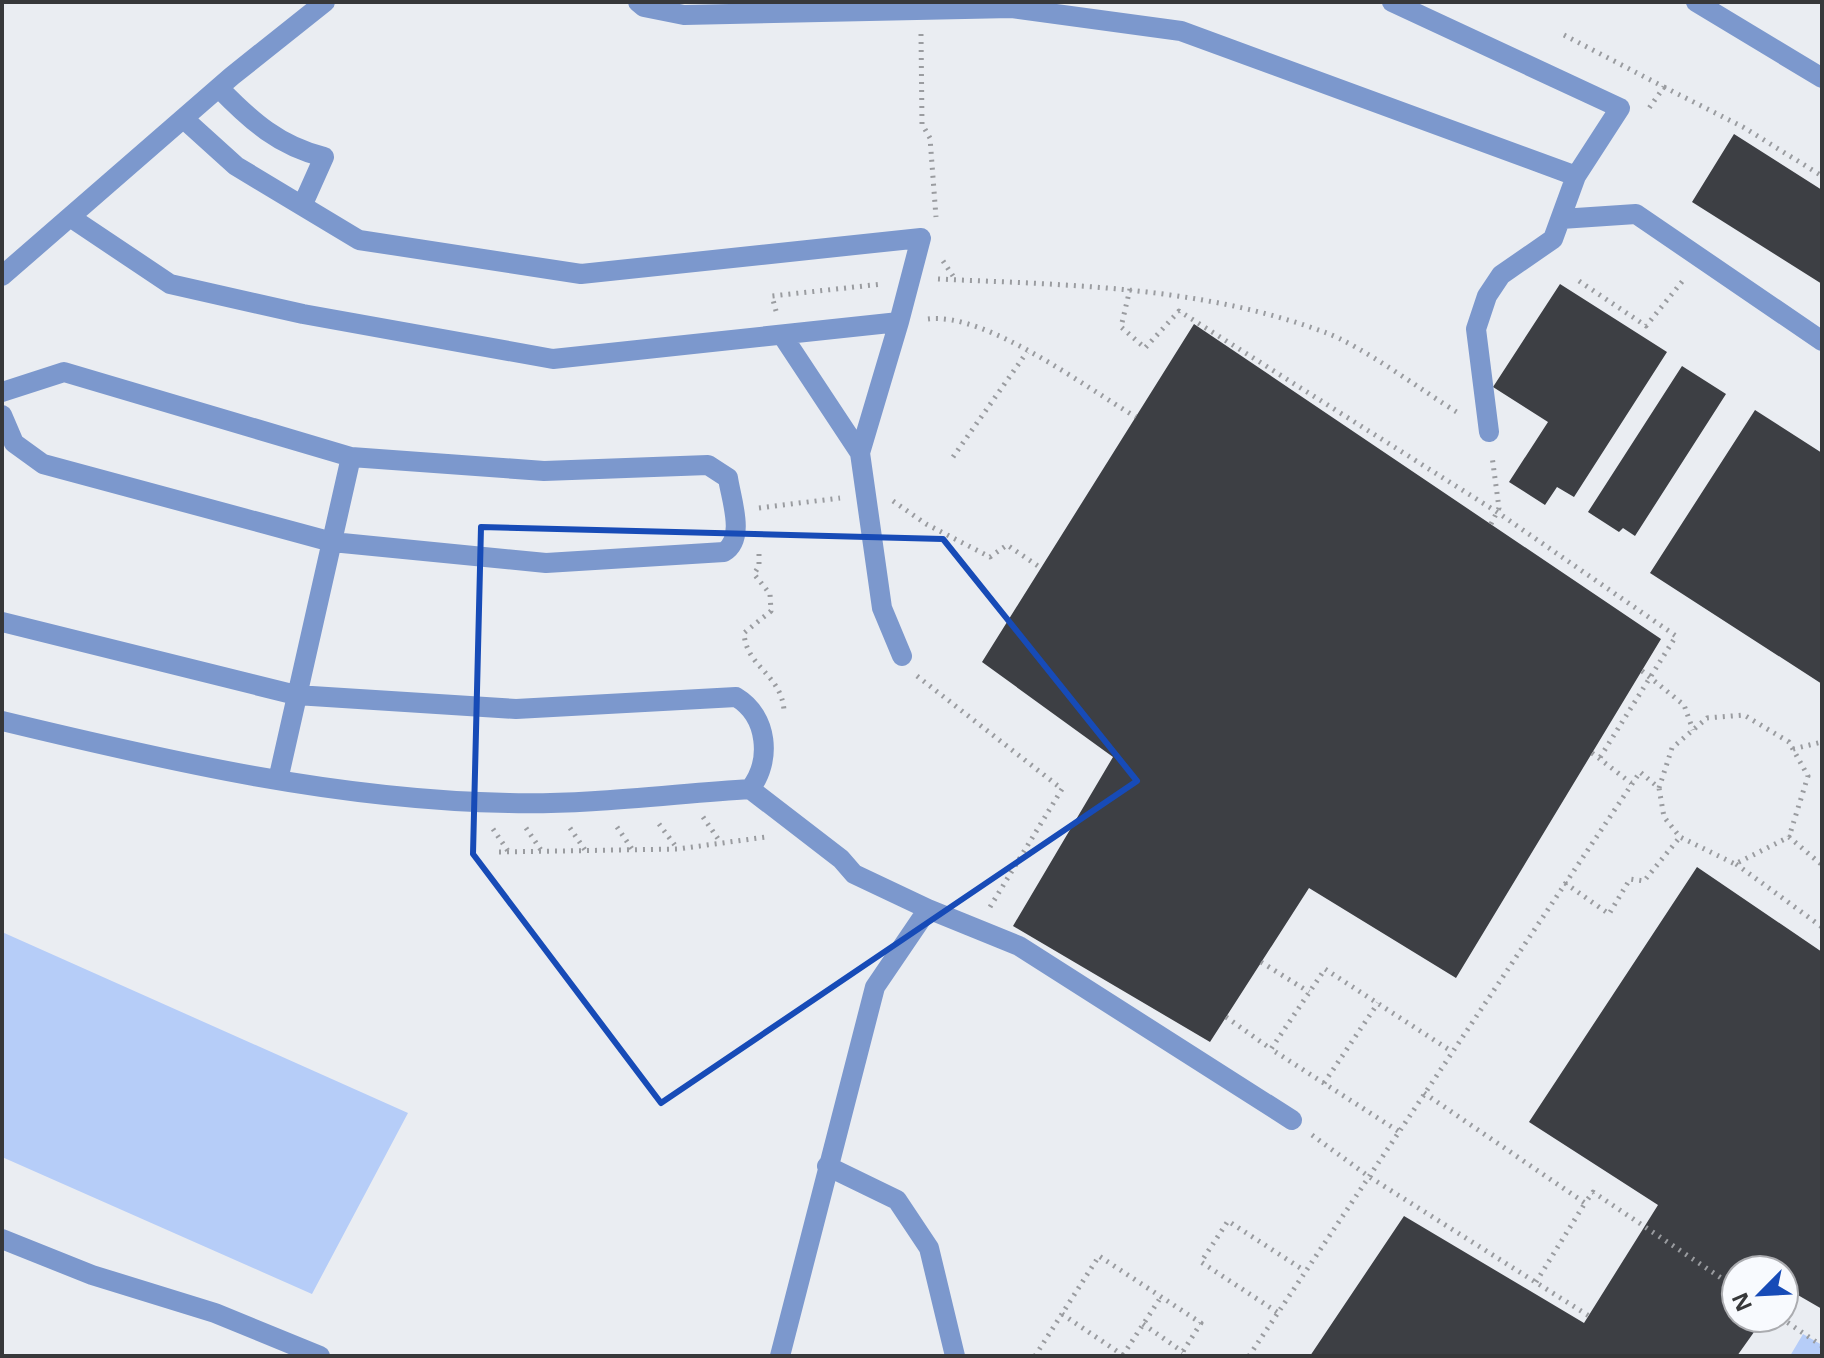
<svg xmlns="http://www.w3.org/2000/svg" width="1824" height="1358" font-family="'Open Sans',sans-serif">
  <rect width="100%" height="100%" fill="#eaedf2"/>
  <path fill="#b6cdf8" d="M2,932L408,1113L312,1294L2,1157Z
    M1803,1334L1822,1345V1356H1790Z"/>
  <path fill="#3d3f44" d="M1734,134L1822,190V284L1692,202Z
    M1560,284L1667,352L1574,497L1557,487L1545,505L1509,482L1548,422L1493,387Z
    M1194,324L1661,639L1456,978L1309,888L1210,1042L1013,926L1113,757L982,662Z
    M1682,366L1726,394L1635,536L1623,528L1619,532L1588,512Z
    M1755,410L1822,453V684L1650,573Z
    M1697,867L1822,952V1309L1784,1287V1270H1736V1318H1764L1737,1356H1310L1404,1216L1584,1323L1658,1205L1529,1122Z"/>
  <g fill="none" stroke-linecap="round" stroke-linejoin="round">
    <path stroke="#9a9ca0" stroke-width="5" stroke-dasharray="2 6" stroke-linecap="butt" d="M921,34L922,124L930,138L936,217
      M1564,35L1664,87L1647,111
      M1664,87L1743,127L1822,176
      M943,261L955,279
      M938,279C1068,285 1200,286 1324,332C1363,346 1422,391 1460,414
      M1579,281L1646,326L1685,278
      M1130,289L1121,327L1145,348L1179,311L1497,512L1676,636L1599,759
      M776,311L772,296L882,284
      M928,319C986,312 1085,387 1136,417
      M953,457L1027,352
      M893,501L926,524L990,557L1007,545L1041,568
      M759,508L840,498
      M1491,524L1499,508L1492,456
      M759,554V566L754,574L770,594L771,611L744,633C746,667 781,674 784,710
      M1642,671L1684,705L1693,730
      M917,676L1062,789L990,907
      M1793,749L1822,742
      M1592,753L1631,783
      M1659,788L1672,748L1707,718L1744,715L1789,742L1808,776L1789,837
      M703,817L721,843
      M659,824L677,848
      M617,827L632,849
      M526,828L541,850
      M570,828L585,850
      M493,829L508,851
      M499,852L678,849L766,837
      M1736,864L1822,927
      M1565,883L1609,914L1630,879L1644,881L1680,837
      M1261,962L1309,992
      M1226,1017L1271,1049
      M1324,1083L1378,1003
      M1424,1093L1585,1203L1593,1192L1736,1288
      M1398,1131L1271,1049L1325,969L1451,1051
      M1312,1135L1368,1176L1589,1316
      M1536,1282L1585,1203
      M1277,1312L1201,1262L1228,1221L1305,1271
      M1062,1314L1124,1356
      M1781,1318L1822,1346
      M1143,1324L1183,1352
      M1123,1355L1161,1297
      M1035,1356L1099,1256L1201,1323L1180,1356
      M1249,1356L1640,772L1659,788L1664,817L1680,837L1735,864L1789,837L1822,865"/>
    <path stroke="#7c98cd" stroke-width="20" d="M638,2L644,7L684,15L1012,8L1181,31L1576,176L1620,108L1392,2
      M1696,2L1822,78
      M219,88C251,121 279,146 324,157L303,204
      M184,119L236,166L359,240L581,274L921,238L899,322
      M70,217L170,284L303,314L553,359L899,322L860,453L882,608L902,656
      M1561,219L1636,214L1822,341
      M2,276L232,76L325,2
      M782,335L860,453
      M2,392L64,372L351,457L544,471L708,465L728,478C731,499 746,539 724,552L546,563L332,542L43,464L14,443L2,415
      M1489,432L1476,329L1487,296L1501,275L1553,239L1576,176
      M2,622L296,695L516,709L736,697C768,716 772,761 750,789C671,794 588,805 509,803C337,800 168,761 2,721
      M278,780L351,457
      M750,789L841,859L854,874L928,909L875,987L780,1356
      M928,909L1019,946L1292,1120
      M827,1166L897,1200L929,1248L955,1356
      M2,1239L92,1275L215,1313L320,1356"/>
  </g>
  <path fill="none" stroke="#174bb7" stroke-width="6" stroke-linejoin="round" d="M481,527L943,539L1137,781L661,1103L473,854Z"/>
  <rect width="1824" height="1358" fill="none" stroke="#37383a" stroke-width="8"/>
  <g transform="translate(1760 1294) rotate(246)"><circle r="38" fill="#f8fafe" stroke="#abacb0" stroke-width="2"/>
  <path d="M0-6L14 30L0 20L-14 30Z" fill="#174bb7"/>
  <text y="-12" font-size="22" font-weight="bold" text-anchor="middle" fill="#37383a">N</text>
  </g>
</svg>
